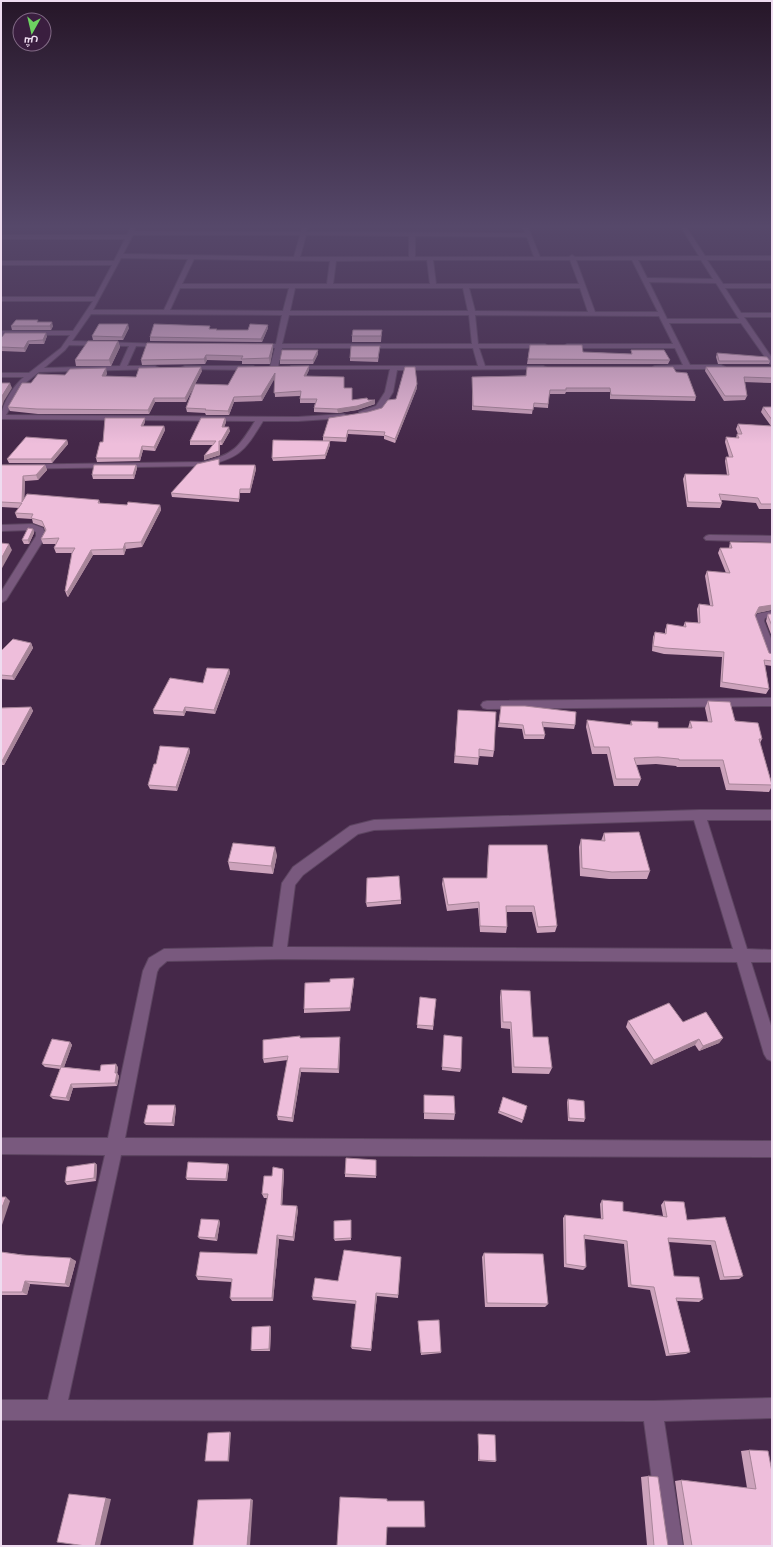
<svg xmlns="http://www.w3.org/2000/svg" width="773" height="1547" font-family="Signika,Cairo,sans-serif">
  <rect width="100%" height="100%" fill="#452849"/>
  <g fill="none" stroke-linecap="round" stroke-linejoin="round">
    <g stroke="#5d4561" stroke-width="2">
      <path id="street" d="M131,227H136L134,231L301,232L302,227H308L306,232L525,233L523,228L528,227L540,257H569L572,255L575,257L699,256L681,227H686L705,256H772V260H707L723,284H772V288H725L741,313H772V317H744L772,358V365L770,364L741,323H669L690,365H721L725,367L721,369H657L653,367L655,366L683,365L675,348H567L564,346L567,344H673L659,316L475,315L478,344H545L548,346L545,348H479L485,366H543L547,368L545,369L397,370L393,392L382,410L362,416H359V412L376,406L385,392L390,369H293L291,368V366H478L473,348H282L278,367L274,369L270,367L275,348H257L254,346L257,344H276L282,315L91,314L72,341L163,344L164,345L161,347L136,346L127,366H155L159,368L157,369L39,372L24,384L6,415L298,417L344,414L348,416L344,418L298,421H263C244,452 239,459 202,466L1,469V465L202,462C234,455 239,447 255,421L1,419C1,405 13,386 24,377H1V373H29L61,348L70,335H1V331H73L93,301H1V297H95L112,265H1V261H114L125,239H1V235H127ZM133,235H300L294,257L123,254ZM306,235L409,236V257H300ZM415,236L527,237L534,257H415ZM121,258L188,259L164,310H93ZM194,259L330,261L327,284H182ZM427,260L430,284H333L336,261ZM433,260H570L579,284H436ZM576,260H632L658,312H595ZM638,260H701L713,279L647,278ZM649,282L716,283L739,319H667ZM180,288H289L283,311L170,310ZM295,288H463L468,311H290ZM469,288H580L588,312L475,311ZM289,315H469L472,344H282ZM69,345L129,346L120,366L44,368L65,350Z
        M185,366H253L257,368L253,370L183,369L181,368Z
        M32,524L43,528L46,536L6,600L1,603V592L36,536V532L31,530L1,531V525Z
        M709,535L772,536V542L706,540L704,538L706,536Z
        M772,611V617L765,618L764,621L772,641V658L768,657L767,655L754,621L757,614Z
        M772,698V706L487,709L483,708L481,705L483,702L487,701Z
        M699,810H772V820H707L747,949L772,950V962H751L772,1029V1061L767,1059L764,1054L737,962L279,959L167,961L159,968L157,972L125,1138L772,1141V1157L121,1155L68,1400L653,1401L772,1398V1418L664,1421L683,1546H661L644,1421L1,1420V1400H48L105,1155L1,1154V1138H108L143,971L149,958L164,949L273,947L282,883L293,867L350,826L374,820ZM694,820L733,949L287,947L295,885L303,875L358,834L374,830Z"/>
    </g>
    <use href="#street" fill="#79597e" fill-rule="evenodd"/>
  </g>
  <path fill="#cda3bc" d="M39,322L53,326L51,330H12L11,326Z
    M210,326V329L217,330H248L268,328L262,342L150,341V337Z
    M129,328L123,340H93L92,336Z
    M382,330L381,342H352V336Z
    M47,336L44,344H29L25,352L1,351V338Z
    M118,341L120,347L111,366H76L75,360Z
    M273,344V349L270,364H242V361L207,360L205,364L142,365L141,360Z
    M530,345L583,352L631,354V350L670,360L668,364H527Z
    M380,346L378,362L350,361V358Z
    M318,350V354L313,364H280V360Z
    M717,353L770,361L769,364H718L716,357Z
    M706,367H772V383L744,382L747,396L745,400L724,401L705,371Z
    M309,370L306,376L345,388L352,400H368L375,404L357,410L338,413L314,412V408L315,403H300V396L275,397L274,379L262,401L234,402L229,415H206L205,413L187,412L186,408L194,386L186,402H155L149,414H38L10,411L8,407L31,383L65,375L107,373L106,376L136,377L202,371L195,384L228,385Z
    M676,372L696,397L695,401L610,399V392H566L565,394H549L548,408L533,407L532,414L472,410V377Z
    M417,388L395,443L384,439V436L348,434L346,442L330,441V445L325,459L273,461L272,458L323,441V437L368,412L382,408L396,399Z
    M763,407H772V509H759L756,503L721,500L722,503L720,508L687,507L683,479L685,474L727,475L725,461L726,457H729L725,442L726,437L736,438L737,434H738L736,429L738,424L771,426L761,412Z
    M225,418L226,422L224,427L230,431L222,445H220V455L204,460V456L213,445H190V441Z
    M145,422L143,426H164L165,430L155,451L143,450L140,461L97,462L96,458L103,442Z
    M67,440L68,444L52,463H9L7,459Z
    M1,465H45L47,470L38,480L25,481L24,499L99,500L100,503L127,505H160L161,510L142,547L126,549L124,555H93L68,597L67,596L65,591L72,553H56L54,548L56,544H43L41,539L45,531L44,527L33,523L32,519L17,518L15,513L19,508L1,507Z
    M136,465L137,468L134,479H93L92,475Z
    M220,465H255L256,469L250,493H240L239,502L172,497L171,493Z
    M33,529L34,533L29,544H24L22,540Z
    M730,542L771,610L757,613L755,616L769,653L772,654V666L765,665L769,689L766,694L720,687L722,657L664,654L652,651L653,637L655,632L665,633V630L667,624L683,627L685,622L698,623L697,609L699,604L710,605L705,576L707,571L726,573L718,553L720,548H729Z
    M768,614H772V637L766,621Z
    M31,643L33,648L14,680L1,679V651Z
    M229,669L230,673L215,714L186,711L184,716L154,714L153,710Z
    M708,701L762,739L760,743L772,784V786L769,792L726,790L720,767H677L676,766L656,764L636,765L641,779L638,786H614L607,754H592L586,727L587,720L630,725L631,721L658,728H688L690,721L708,722L705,708Z
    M501,706L575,725L574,729L543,727L545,735L544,739H524L522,729L498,727Z
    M31,707L33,711L4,765H1V708Z
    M458,710L494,751L493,757L479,756L478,765L454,763Z
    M189,748L190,752L177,791L150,789L148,785L156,764Z
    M604,833L650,871L647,879H609L580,876L579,847L581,839L601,841Z
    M489,845L557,926L555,932L537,933L532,912H507V927L506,933L480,932L478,908L447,911L442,884L443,878H487L488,851Z
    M277,855L273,874L230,870L228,862Z
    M401,900V904L367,907L366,903Z
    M354,982L350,1011L304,1013V1009Z
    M501,990L533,1037L552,1068L549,1074L512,1073L510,1029L501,1028L500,997Z
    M420,997L436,999L433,1030L417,1028Z
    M628,1021L683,1022L723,1038L719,1043L699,1051L695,1045L651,1065L626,1027Z
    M300,1038L340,1042L339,1073L301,1072L293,1122L278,1120L277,1116L288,1060L264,1063L263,1059Z
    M444,1038L461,1069L460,1072L442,1070Z
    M70,1042L72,1045L64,1067L100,1071L118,1067L117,1073L119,1076L117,1086L73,1088L69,1101L53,1099L50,1096L60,1069L45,1067L42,1064Z
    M424,1095L455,1114L454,1120L424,1119Z
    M503,1097L527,1106L522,1123L498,1113Z
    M568,1099L585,1119L584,1122L568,1121L567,1102Z
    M176,1108L174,1126L146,1125L144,1123Z
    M376,1160V1178L345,1177V1174Z
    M95,1163L97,1165L96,1181L67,1185L65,1182Z
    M229,1166L227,1181L187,1180L186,1178Z
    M283,1169L284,1173L282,1205L298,1210L294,1241L279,1239L273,1301H232L230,1298L232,1282L198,1280L196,1276L257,1254L267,1198H264L262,1194L272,1176Z
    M602,1200L623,1211L663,1216L661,1205L664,1201L687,1220L725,1217L743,1276L739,1279L720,1280L711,1245L668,1242L674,1276L703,1299L699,1302L677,1301L690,1352L686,1354L666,1356L650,1290L628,1287L624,1244L585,1239L586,1267L583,1270L564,1267L563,1218L565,1215L601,1219L600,1204Z
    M220,1222L217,1241L200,1239L198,1237Z
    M351,1223V1240L335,1241L334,1239Z
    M1,1252L76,1261L69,1287L30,1284L27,1295H1Z
    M484,1253L548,1304L545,1307H485L482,1257Z
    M401,1257L398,1298L377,1296L371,1351L352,1349L351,1347L356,1304L313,1300L312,1297L338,1281Z
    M418,1321L441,1352V1353L421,1355Z
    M270,1326L271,1328L270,1351H252L251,1350Z
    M478,1434L496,1461L495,1462L478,1461Z
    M749,1450L772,1546H684L675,1481L681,1480L747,1488L741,1451Z
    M648,1476L668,1546H653L647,1545L641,1477Z"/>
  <path fill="#a78599" d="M52,322L53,326L51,330L50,326Z
    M128,324L129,328L123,340L122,337Z
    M268,325V328L262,342L261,339Z
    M46,333L47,336L44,344L43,340Z
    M28,341L29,344L25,352L24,348Z
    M118,341L120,347L111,366L109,360Z
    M273,344V349L270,364L269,358Z
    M318,350V354L313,364V360Z
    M206,355L207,360L205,364L204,359Z
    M309,366V370L304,381V376Z
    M201,367L202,371L186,402L185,398Z
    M106,368L107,373L104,380L102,376Z
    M275,373V378L262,401L261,396Z
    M10,383L12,388L4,401L1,410V400L2,396Z
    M417,384V388L395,443V439Z
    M234,397V402L229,415L228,411Z
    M154,398L155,402L149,414L148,410Z
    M375,400V404L357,410L338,413L337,409Z
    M145,418V422L142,429L141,426Z
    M225,418L226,422L223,431L222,427Z
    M164,426L165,430L155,451L154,447Z
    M229,427L230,431L222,445L221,441Z
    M348,430V434L346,442V438Z
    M67,440L68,444L52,463L51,459Z
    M219,441L220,455L204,460V456Z
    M330,441V445L325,459V455Z
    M142,446L143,450L140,461L139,458Z
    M45,465L47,470L38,480L36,475Z
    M136,465L137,468L134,479L133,475Z
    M255,465L256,469L250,493V489Z
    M23,476L25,481L24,508L22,502Z
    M160,505L161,510L142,547L141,542Z
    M33,529L34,533L29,544L28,540Z
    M125,543L126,549L124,555L123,549Z
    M9,544L12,550L1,570V559Z
    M91,550L93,555L68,597L67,592Z
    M772,605L771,610L757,613L753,620L759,607Z
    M31,643L33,648L14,680L12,676Z
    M229,669L230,673L215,714L214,710Z
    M31,707L33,711L4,765L2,761Z
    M185,707L186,711L184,716L183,712Z
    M189,748L190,752L177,791L176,787Z
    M275,847L277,855L273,874L271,866Z
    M354,978V982L350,1011V1008Z
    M340,1037V1042L339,1073L338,1069Z
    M723,1038L719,1043L699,1051L703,1046Z
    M699,1039L695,1045L651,1065L654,1060Z
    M70,1042L72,1045L63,1070L61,1066Z
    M116,1064L118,1067L117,1076L115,1073Z
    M300,1068L301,1072L293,1122L292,1118Z
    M117,1073L119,1076L117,1086L115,1083Z
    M71,1084L73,1088L69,1101L66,1098Z
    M175,1105L176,1108L174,1126L172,1123Z
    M95,1163L97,1165L96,1181L94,1178Z
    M228,1164L229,1166L227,1181L226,1179Z
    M283,1169L284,1173L282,1209L281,1205Z
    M6,1197L10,1201L1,1228V1210Z
    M297,1206L298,1210L294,1241L293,1237Z
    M219,1220L220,1222L217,1241L215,1238Z
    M277,1235L279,1239L273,1301L272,1298Z
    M71,1258L76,1261L69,1287L65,1284Z
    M25,1281L30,1284L27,1295L22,1292Z
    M376,1293L377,1296L371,1351V1349Z
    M270,1326L271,1328L270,1351L269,1349Z
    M230,1432L231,1433L229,1462L228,1461Z
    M106,1498L111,1499L100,1546H95Z
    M251,1499L253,1500L250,1546H247Z"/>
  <path fill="#eebedb" stroke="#a78599" d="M16,320H38L37,322H52L50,326H11Z
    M99,324H128L122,337L92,336Z
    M154,324L210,326L209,329H217L216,330H248L250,324L268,325L261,339L150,337Z
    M353,330H382L381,336H352Z
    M5,333H46L43,340L28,341L24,348L1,347V338Z
    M88,341H118L109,360H75Z
    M147,343L273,344L269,358L241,359L243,356L206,355L204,359L141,360Z
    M530,345H582L583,352L632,354L631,350H664L670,360L528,359Z
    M351,346H380L378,358H350Z
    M282,350H318L313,360H280Z
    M717,353L767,357L770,361H719Z
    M309,366L304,376L344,377V388H352V400L367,398L368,400H375L357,406L337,409L314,408L317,399H300L301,391L274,393L275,373L261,396L234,397L228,411L205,410L206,409L186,408L195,384L228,385L238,367Z
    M201,367L185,398H154L148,410L37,409L8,407L22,383H31L38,374L65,375L70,369L106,368L102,376L136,377L139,368Z
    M405,367H415L417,384L395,439L384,435L385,432L348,430L346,438L323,437L329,418L368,412L382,408L388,400L396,399Z
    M527,367H673L676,372L687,373L696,397L611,395L610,388H566V390H550L548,404L534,403L533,410L473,406L472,377L526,376Z
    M706,367H772V378L744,377L747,396H725Z
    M1,383H10L2,396L1,400Z
    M763,407H772V420Z
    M105,418H145L141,426H164L154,447L142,446L139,458H96L100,442H103Z
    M201,418H225L222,427H229L221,441H219V451L204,456L216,441H190Z
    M738,424L772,426V504H761L758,498L719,494L722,503L688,502L685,474L729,475L726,457H733L726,437L739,438L737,434H742Z
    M26,437L67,440L51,459H7Z
    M273,440L330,441L325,455L272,458Z
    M219,459V465H255L250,489H240L239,499L171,493L197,464Z
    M1,465H45L36,475L23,476L22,502L27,494L99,500L98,503L127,505L128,502L160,505L141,542L125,543L123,549L91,550L67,592L65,591L72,553L75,548H54L59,538L41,539L46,530L42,521L31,518L33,514L15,513L22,503L1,502V487L2,486H1Z
    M94,465H136L133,475H92Z
    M28,528L33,529L28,540H22Z
    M730,542L772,543V605L759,607L755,615L769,653L772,654V661L764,660L769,689L722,682L724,652L665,648L653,646L655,632L666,634L667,624L686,627L685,622L700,623L699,604L713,606L707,571L730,573L720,548H732Z
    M1,543L9,544L1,559Z
    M768,614H772V626L768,616Z
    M13,639L31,643L12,676L1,675V651Z
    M207,668L229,669L214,710L185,707L183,712L153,710L170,678L203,683Z
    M708,701L730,702L735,721L758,723L762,739H759L772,785L729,784L723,760H679V759L658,757L634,758L641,779H616L609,747H594L587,720L632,725L631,721L658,722V728H692L690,721L712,722Z
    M501,706H525L576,712L575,725L542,722L545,735H525L523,725L499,723Z
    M31,707L2,761H1V708Z
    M458,710L496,712L494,751L479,749V758L455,756Z
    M160,746L189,748L176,787L148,785L154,764H156Z
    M639,832L650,871L612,872L582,868L581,839L605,841L604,833Z
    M233,843L275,847L271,866L228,862Z
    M489,845H547L557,926L538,927L534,906H506L507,927L480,926L479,902L448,905L443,878H487Z
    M399,876L401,900L366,903L367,878Z
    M354,978L350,1008L304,1009L305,983L330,982V979Z
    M501,990L530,991L533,1037H548L552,1068L514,1067L511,1022H503Z
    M420,997L436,999L433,1026L417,1025Z
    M669,1003L683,1022L706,1012L723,1038L703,1046L699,1039L654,1060L628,1021Z
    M444,1035L462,1037L461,1069L442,1067Z
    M300,1036V1038L340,1037L338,1069L300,1068L292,1118L277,1116L288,1056L263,1059V1040Z
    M52,1039L70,1042L61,1066L42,1064Z
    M116,1064L115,1073H117L115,1083L71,1084L66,1098L50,1096L61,1067L100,1071L101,1065Z
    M424,1095L454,1096L455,1114L424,1113Z
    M503,1097L527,1106L523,1120L499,1111Z
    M568,1099L584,1101L585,1119L569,1118Z
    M148,1105H175L172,1123H144Z
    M346,1158L376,1160V1176L345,1174Z
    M188,1162L228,1164L226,1179L186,1178Z
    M95,1163L94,1178L65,1182L67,1167Z
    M273,1167L283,1169L281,1205L297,1206L293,1237L277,1235L272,1298H230L232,1279L196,1276L200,1252L257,1254L268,1194H262L264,1176H272Z
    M1,1197H6L1,1210Z
    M602,1200L623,1202V1211L667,1217L664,1201L684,1202L687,1220L725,1217L743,1276L724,1277L715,1241L668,1238L674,1276L699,1277L703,1299L676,1298L690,1352L669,1354L654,1287L631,1285L627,1241L584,1235L586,1267L566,1264L565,1215L603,1219Z
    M201,1219L219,1220L215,1238L198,1237Z
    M351,1220V1238L334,1239V1221Z
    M344,1250L401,1257L398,1295L376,1293L371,1349L351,1347L356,1301L312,1297L315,1278L338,1281Z
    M1,1252L22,1255L71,1258L65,1284L25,1281L22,1292H1Z
    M484,1253L543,1254L548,1304L487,1303Z
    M439,1320L441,1352L421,1353L418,1321Z
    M270,1326L269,1349L251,1350L252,1327Z
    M230,1432L228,1461H205L208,1433Z
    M478,1434L495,1435L496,1461L479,1460Z
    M749,1450L768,1451L772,1472V1546H692L681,1480L756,1489Z
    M648,1476L658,1477L668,1546H654Z
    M69,1494L106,1498L95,1546H86L57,1542Z
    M340,1497L387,1499V1501H424L425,1527H387L386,1546H337Z
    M251,1499L247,1546H193L198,1500Z"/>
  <linearGradient id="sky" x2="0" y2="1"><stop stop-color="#261628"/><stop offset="0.51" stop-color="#56486a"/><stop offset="1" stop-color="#56486a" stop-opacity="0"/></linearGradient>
  <rect width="773" height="444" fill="url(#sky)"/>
  <rect width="773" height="1547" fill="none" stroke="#eedcf0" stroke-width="4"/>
  <g transform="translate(32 32) rotate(188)"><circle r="19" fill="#3a1e3f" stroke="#826a86"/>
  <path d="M0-3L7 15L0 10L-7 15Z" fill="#6dd361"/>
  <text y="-6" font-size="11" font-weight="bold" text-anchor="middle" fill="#eedcf0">ش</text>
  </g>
</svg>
